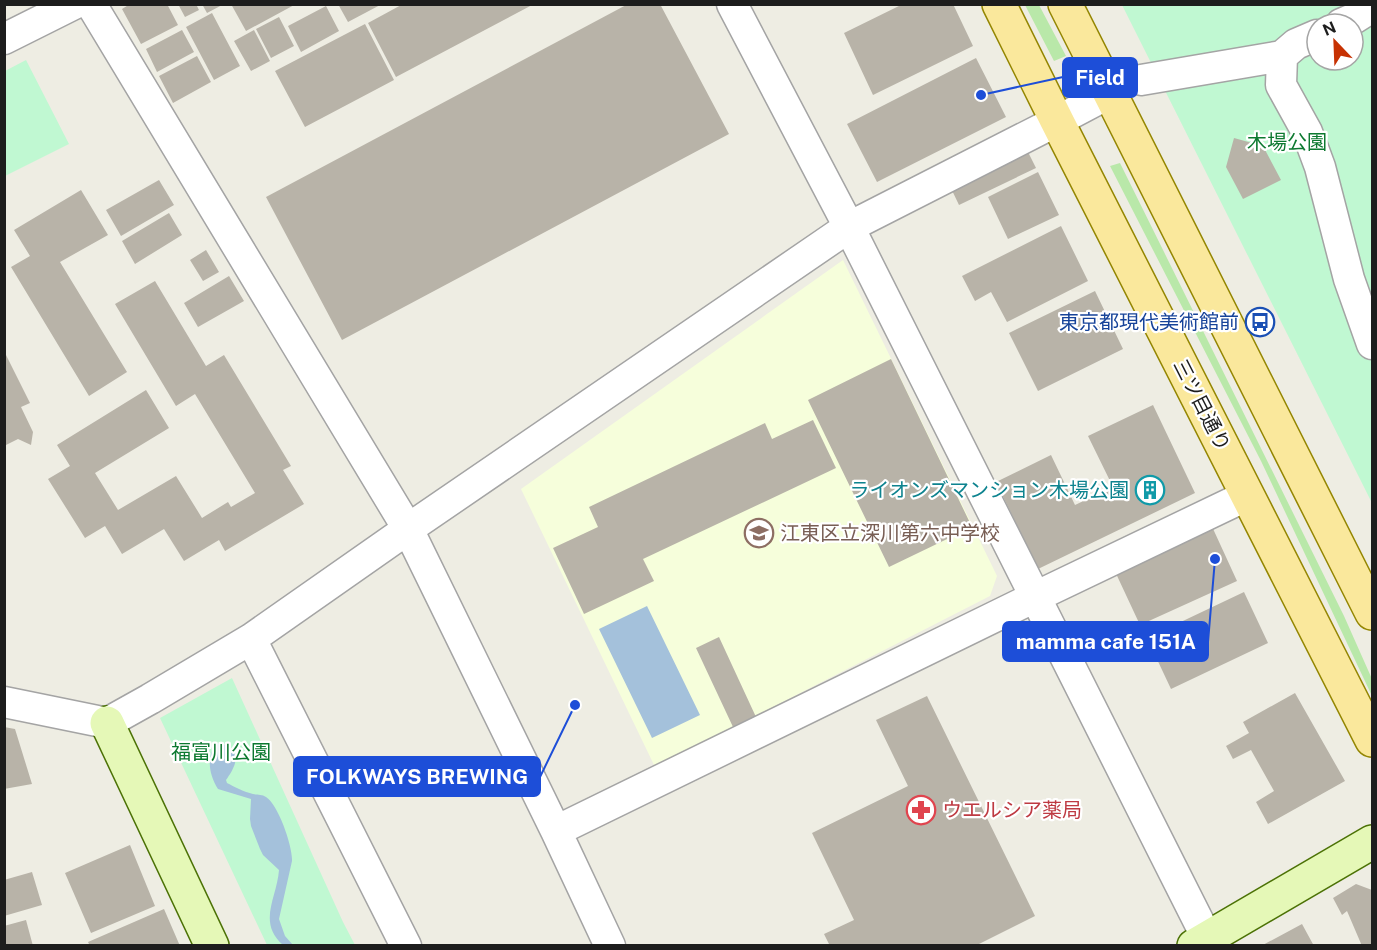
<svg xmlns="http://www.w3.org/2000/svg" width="1377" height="950" font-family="'Public Sans','Noto Sans JP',sans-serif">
  <rect width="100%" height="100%" fill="#eeede3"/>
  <path fill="#f6fedb" d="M843,260L997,576L990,596L655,767L521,489Z"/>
  <path fill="#b9e8a9" d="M1025,5H1039L1066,56L1054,61Z
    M1120,163L1344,616L1372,679V696L1261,461L1110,166Z"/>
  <path fill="#c0f8d2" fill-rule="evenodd" d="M1122,5H1372V503ZM1317,24H1353V60H1317Z
    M26,60L69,144L5,176V71Z
    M232,678L343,922L355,945H267L160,718Z"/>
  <path fill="#a4c1db" d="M647,606L700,715L652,738L599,629Z
    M223,743C226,747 231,749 234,753C239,761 231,773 226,780L227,783C235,787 244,792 253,794C258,795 262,794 266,797C278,804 293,847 292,861L279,919L285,936L293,945H283C257,922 277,898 279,870L263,855L260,849L251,826L250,819L251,799L218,789C209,775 206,757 216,744Z"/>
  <path fill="#b8b3a8" d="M130,4H167L178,25L141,44L122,9Z
    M178,4H196L199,10L185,17Z
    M202,4H224L207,13Z
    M231,4H296L246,31Z
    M338,4H382L348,22Z
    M403,4H534L396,77L368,23Z
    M628,4H660L729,134L342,340L266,197Z
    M903,4H953L973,46L873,95L844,33Z
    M326,6L339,31L301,52L288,26Z
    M212,13L240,66L214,80L186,27Z
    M279,17L294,46L271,58L256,29Z
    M365,24L394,80L305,127L275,71Z
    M182,30L194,52L157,72L146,49Z
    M254,30L270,61L251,71L234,41Z
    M197,56L211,82L173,103L159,76Z
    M976,58L1006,117L877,182L847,124Z
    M1234,138L1263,146L1281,180L1243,199L1226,167Z
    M1024,144L1036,168L959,205L948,182Z
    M1038,172L1059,215L1008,239L988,197Z
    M159,180L174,205L121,236L106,210Z
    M81,190L108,235L60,262L127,372L89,396L11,267L30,256L14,230Z
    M169,213L182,235L135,264L122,241Z
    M1061,226L1088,281L1007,322L991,292L975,301L962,276Z
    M206,250L219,272L203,281L190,260Z
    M229,276L244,301L198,327L184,303Z
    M155,281L206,366L224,355L291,466L283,470L304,504L225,551L219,540L184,561L164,529L122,554L105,526L85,538L48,479L70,466L57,445L146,390L169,428L95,473L118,510L176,476L202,518L228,502L231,507L255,493L195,394L176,406L115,304Z
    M1095,291L1123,349L1038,391L1009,333Z
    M4,351L30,403L21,407L33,432L31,445L18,439L4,446Z
    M891,359L972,527L889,567L808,400Z
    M1153,405L1195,493L1038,569L996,482L1051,455L1075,505L1113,487L1088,436Z
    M813,420L836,468L643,559L654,581L584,614L553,548L598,527L589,507L765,423L772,439Z
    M1209,520L1237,581L1140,625L1112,565Z
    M1244,592L1268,643L1171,689L1147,638Z
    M719,637L756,717L733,727L696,648Z
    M1295,693L1345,781L1268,824L1256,802L1274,791L1251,750L1233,759L1226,746L1249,733L1243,722Z
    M927,696L1035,916L975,946H830L824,934L854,920L812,833L908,786L876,720Z
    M4,727L15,729L32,784L4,789Z
    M130,845L155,906L91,933L65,873Z
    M32,872L42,905L4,916V880Z
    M1356,884L1372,890V946H1362L1347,911L1342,915L1333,898Z
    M164,909L180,946H90L88,942Z
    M26,920L33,946H4V926Z
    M1302,924L1314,946H1261Z"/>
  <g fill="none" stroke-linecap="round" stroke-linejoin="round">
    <g stroke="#a4a4a4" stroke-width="33">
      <path id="street" d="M91,4L408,529L556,831L610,946
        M732,4L849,227L1211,946
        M1341,24L1355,18L1372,7
        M1317,35L1296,44L1282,56L1281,85L1307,132L1320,167L1349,279L1372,344
        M4,39L74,4
        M1141,80L1282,56
        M251,639L406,946
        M4,702L107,723L150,699L251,639L408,529L849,227L1057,121L1110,93
        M556,831L1035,597L1248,495"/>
    </g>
    <g stroke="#4c7206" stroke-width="36">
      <path id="secondary" d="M107,723L212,946
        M1194,946L1372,842"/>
    </g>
    <g stroke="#948602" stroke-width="36">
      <path id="primary" d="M999,4L1057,121L1372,740
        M1065,4L1372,613"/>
    </g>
    <use href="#street" stroke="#fff" stroke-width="30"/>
    <use href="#secondary" stroke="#e5f8b7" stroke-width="33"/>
    <use href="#primary" stroke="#fae89c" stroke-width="33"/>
  </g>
  <defs>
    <g id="bus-ring" transform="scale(1.5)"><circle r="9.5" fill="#fff" stroke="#1a4fb4" stroke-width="1.5"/><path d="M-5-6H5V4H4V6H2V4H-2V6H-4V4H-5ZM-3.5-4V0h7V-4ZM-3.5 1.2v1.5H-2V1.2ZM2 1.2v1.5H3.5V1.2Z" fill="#1a4fb4"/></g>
    <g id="building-ring" transform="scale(1.5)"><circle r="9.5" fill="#fff" stroke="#0f9aa8" stroke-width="1.5"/><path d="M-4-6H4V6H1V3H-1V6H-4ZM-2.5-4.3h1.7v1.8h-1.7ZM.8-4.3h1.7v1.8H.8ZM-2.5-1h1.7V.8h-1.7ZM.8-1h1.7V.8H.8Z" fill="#0f9aa8"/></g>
    <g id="school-ring" transform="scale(1.5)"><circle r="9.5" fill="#fff" stroke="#8d6e63" stroke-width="1.5"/><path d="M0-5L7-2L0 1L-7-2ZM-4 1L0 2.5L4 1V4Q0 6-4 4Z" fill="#8d6e63"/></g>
    <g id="pharmacy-ring" transform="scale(1.5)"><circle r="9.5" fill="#fff" stroke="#e0444e" stroke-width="1.5"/><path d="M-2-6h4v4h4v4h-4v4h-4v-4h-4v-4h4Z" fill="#e0444e"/></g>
  </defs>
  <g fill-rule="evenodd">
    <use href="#bus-ring" x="1260" y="322"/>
    <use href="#building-ring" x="1150" y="490"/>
    <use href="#school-ring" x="759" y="533"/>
    <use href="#pharmacy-ring" x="921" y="810"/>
  </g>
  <g text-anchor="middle" stroke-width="4.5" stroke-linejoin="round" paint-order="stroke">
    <g font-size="20" fill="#0d7930" stroke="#fff">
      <text x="1287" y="149">木場公園</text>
      <text x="221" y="759">福富川公園</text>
    </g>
    <g font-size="20" fill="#164399" stroke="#fff" text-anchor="end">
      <text x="1239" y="329">東京都現代美術館前</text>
    </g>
    <g font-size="20" fill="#1d1d1d" stroke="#fff">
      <text transform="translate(1202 405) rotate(63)" y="7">三ツ目通り</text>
    </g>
    <g font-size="20" fill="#0d838f" stroke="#fff" text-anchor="end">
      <text x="1129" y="497">ライオンズマンション木場公園</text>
    </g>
    <g font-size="20" fill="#785e54" stroke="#fff" text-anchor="start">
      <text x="780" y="540">江東区立深川第六中学校</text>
    </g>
    <g font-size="20" fill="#be3a42" stroke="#fff" text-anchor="start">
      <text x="942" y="817">ウエルシア薬局</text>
    </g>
  </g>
  <path fill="none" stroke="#1d4ed8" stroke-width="2" d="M981 95L1063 77M1215 559L1208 642M575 705L540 777"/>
  <g fill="#1d4ed8" stroke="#fff" stroke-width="2">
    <circle cx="981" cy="95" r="6"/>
    <circle cx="1215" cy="559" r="6"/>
    <circle cx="575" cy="705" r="6"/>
  </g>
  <g fill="#1d4ed8" stroke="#1d4ed8" stroke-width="2">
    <rect x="1063" y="58" width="74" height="39" rx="6"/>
    <rect x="1003" y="622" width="205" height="39" rx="6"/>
    <rect x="294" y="757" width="246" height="39" rx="6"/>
  </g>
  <g font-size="21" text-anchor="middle" font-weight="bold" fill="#fff">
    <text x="1100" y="85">Field</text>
    <text x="1106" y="649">mamma cafe 151A</text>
    <text x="417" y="784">FOLKWAYS BREWING</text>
  </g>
  <rect width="1377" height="950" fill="none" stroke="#1d1d1d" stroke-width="12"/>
  <g transform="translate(1335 42) rotate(337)"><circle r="28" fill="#ffffff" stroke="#a5a5a5" stroke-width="1.5"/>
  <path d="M0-4.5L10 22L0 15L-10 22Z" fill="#c73203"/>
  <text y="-9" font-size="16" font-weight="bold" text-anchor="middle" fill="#1d1d1d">N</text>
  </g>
</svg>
